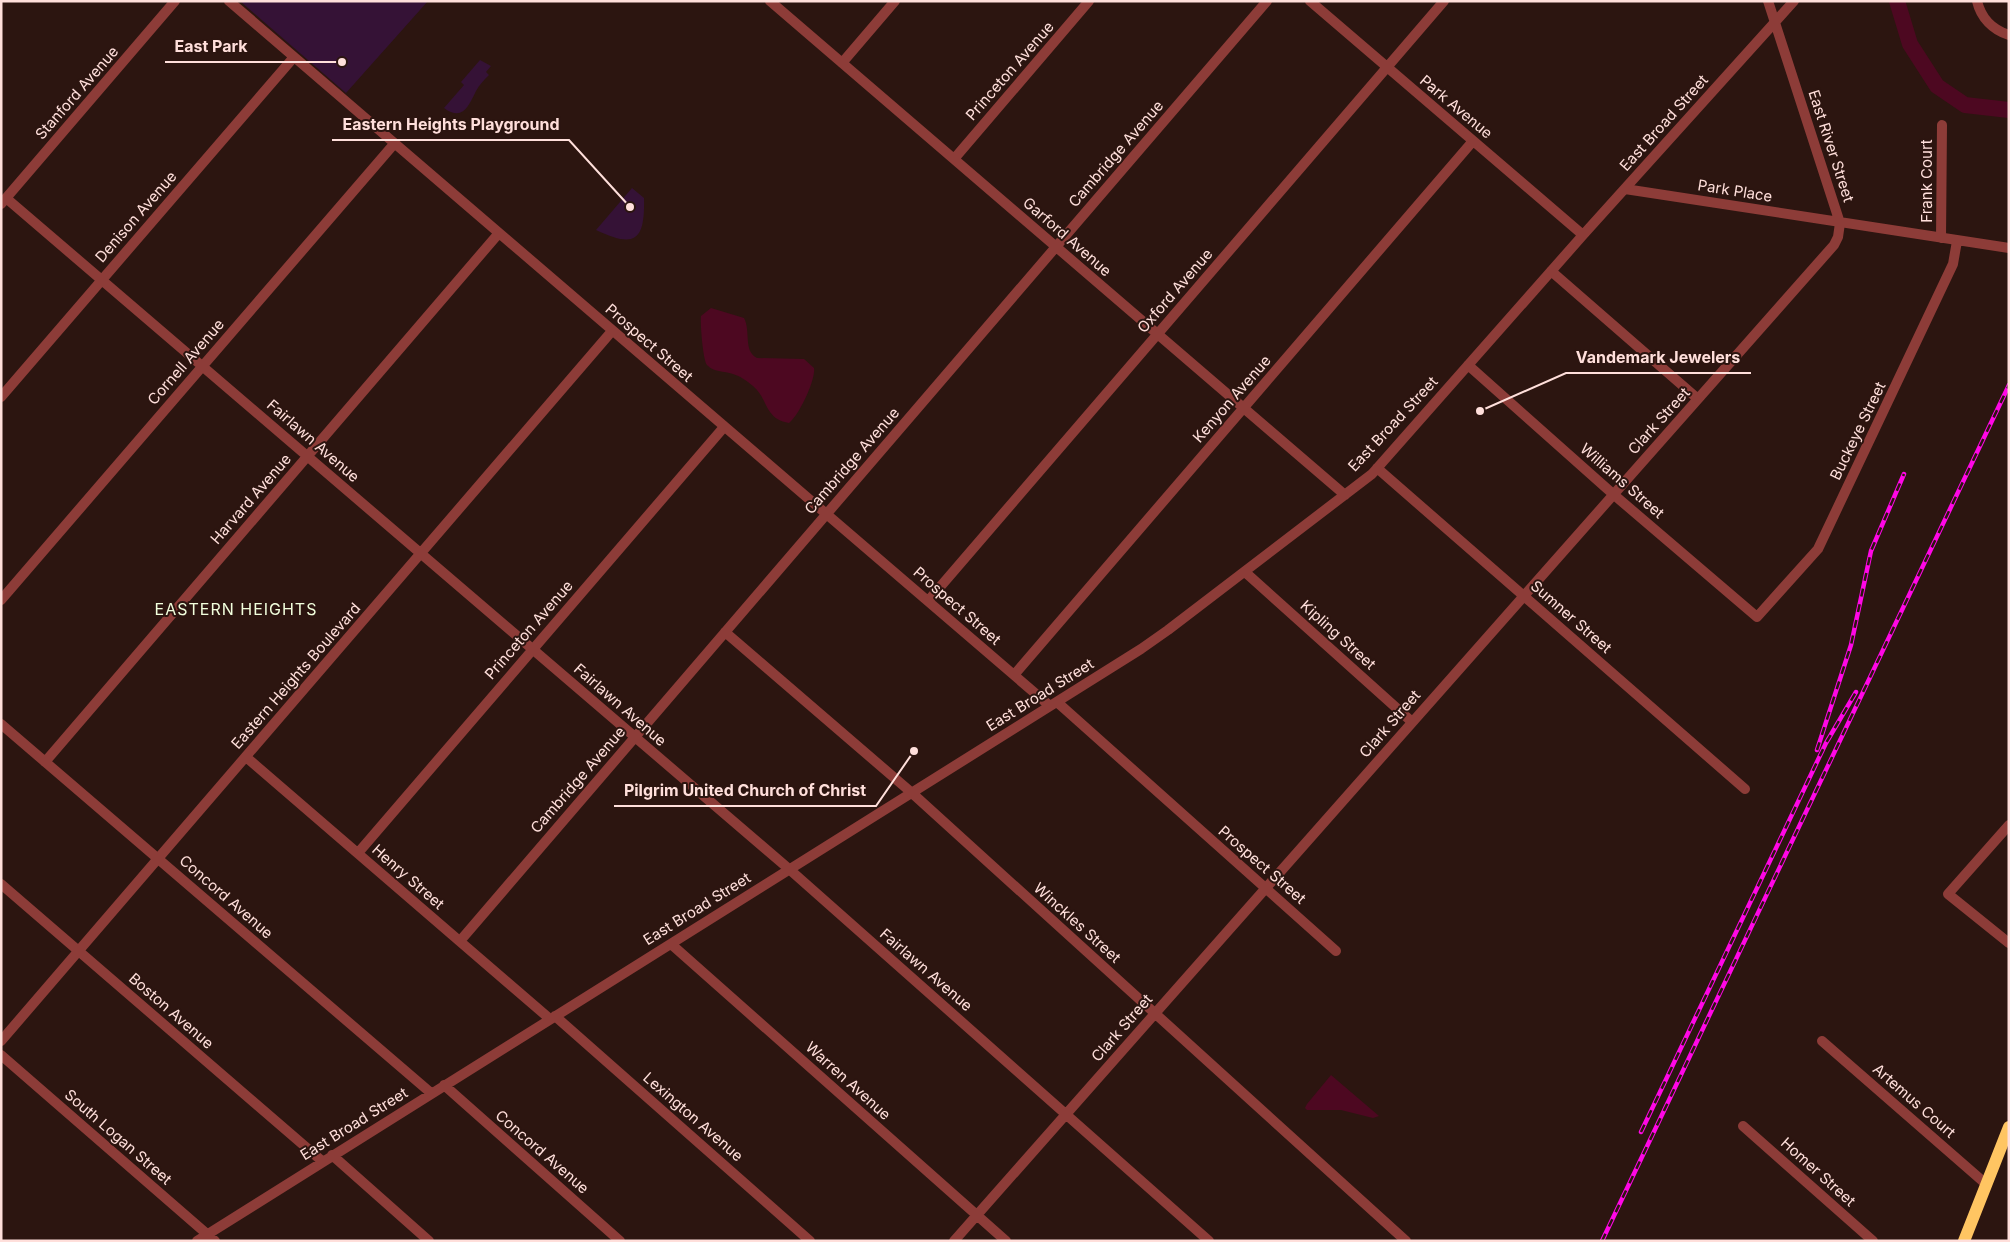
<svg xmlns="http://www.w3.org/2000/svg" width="2010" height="1242" font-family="Inter,sans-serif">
  <rect width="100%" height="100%" fill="#2c1510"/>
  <path fill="#351236" d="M240,1H428L346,93Z
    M480,60L491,66L486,72L489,75C484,80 479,85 476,91C469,105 463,122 444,108L464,85L461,82Z
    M632,188L644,198C645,240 636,249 596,230Z"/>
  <path fill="#4d0821" d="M711,308L744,318C751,331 743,351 757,358L804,359L814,368C816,380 798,417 789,423C764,419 768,398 753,386C747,381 740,376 733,374C724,371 713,372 707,365C703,360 700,323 701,316Z
    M1331,1075L1379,1116L1373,1118L1341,1110H1307L1305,1108L1307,1104Z"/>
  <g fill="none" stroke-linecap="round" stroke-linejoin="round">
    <path stroke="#4d0821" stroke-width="16" d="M1897,1L1910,44L1937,86L1965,105L2009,110"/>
    <path stroke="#8d3c38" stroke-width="10" d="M229,1L1050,706
      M770,1L1345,495
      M1310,1L1583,235
      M1977,1C1981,18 1993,30 2009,35
      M842,63L895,1
      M954,159L1089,1
      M1625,189L2009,248
      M6,198L789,869L1209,1241
      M1,204L175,1
      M1941,238L1942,125
      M1551,271L1698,399
      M1468,365L1613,494L1757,617L1818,549L1953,264L1957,241
      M1,397L294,57
      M1377,468L1745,789
      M1245,572L1411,721
      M1,600L394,144
      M928,601L1444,1
      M725,632L912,793L1406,1241
      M1014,675L1473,141
      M1057,702L1336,951
      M1,724L431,1093
      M246,757L550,1019
      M45,762L499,233
      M2009,825L1948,894L2009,943
      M358,853L724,427
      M1,884L322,1161
      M460,941L1267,1
      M671,944L1006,1241
      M555,1016L810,1241
      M1,1041L612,331
      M1822,1041L1986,1184
      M1,1055L215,1241
      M444,1085L620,1241
      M1743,1126L1873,1241
      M332,1155L429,1241
      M197,1241L1141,649L1168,630L1372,474L1583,235L1794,1
      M954,1241L1834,245L1838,237L1840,223L1768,1"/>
    <path stroke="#ffc562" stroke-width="12" d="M1964,1241L2009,1127"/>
    <g stroke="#ff07e6" stroke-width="4.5">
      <path id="rail" d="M1817,750L1851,645L1871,551L1904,474
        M1641,1132L1826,743L1856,692
        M1602,1241L2009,385"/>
    </g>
    <use href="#rail" stroke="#2c1510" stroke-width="2.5" stroke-dasharray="8" stroke-linecap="butt"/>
  </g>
  <g text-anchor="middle" stroke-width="4" stroke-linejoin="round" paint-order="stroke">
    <g font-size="15" fill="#ffdfdb" stroke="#2c1510">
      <text transform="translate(1010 71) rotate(-49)" y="5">Princeton Avenue</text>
      <text transform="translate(77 93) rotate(-49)" y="5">Stanford Avenue</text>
      <text transform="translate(1456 107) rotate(40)" y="5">Park Avenue</text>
      <text transform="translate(1664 123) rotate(-48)" y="5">East Broad Street</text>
      <text transform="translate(1831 146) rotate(72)" y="5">East River Street</text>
      <text transform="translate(1116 154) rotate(-49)" y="5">Cambridge Avenue</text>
      <text transform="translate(1927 181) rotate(-90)" y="5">Frank Court</text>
      <text transform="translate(1735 191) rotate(9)" y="5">Park Place</text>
      <text transform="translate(136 217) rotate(-49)" y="5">Denison Avenue</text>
      <text transform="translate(1067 237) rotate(41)" y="5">Garford Avenue</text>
      <text transform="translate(1175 291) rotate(-49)" y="5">Oxford Avenue</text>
      <text transform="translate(649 343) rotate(41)" y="5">Prospect Street</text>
      <text transform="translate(186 362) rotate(-49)" y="5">Cornell Avenue</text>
      <text transform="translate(1232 399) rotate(-49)" y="5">Kenyon Avenue</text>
      <text transform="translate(1659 421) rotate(-48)" y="5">Clark Street</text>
      <text transform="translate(1393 424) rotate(-47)" y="5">East Broad Street</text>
      <text transform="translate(1858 431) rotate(-64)" y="5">Buckeye Street</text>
      <text transform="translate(313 441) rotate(41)" y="5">Fairlawn Avenue</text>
      <text transform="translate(852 461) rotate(-49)" y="5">Cambridge Avenue</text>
      <text transform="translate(1622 481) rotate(41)" y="5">Williams Street</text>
      <text transform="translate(251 499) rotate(-49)" y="5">Harvard Avenue</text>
      <text transform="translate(957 606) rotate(41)" y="5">Prospect Street</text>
      <text transform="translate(1571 617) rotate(41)" y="5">Sumner Street</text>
      <text transform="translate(529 630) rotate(-49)" y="5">Princeton Avenue</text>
      <text transform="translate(1338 635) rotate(42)" y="5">Kipling Street</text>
      <text transform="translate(296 676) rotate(-49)" y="5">Eastern Heights Boulevard</text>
      <text transform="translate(1040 695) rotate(-32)" y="5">East Broad Street</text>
      <text transform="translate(620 705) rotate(41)" y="5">Fairlawn Avenue</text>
      <text transform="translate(1390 724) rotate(-49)" y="5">Clark Street</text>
      <text transform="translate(578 780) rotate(-49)" y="5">Cambridge Avenue</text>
      <text transform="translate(1262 865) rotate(41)" y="5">Prospect Street</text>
      <text transform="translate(408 877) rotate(41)" y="5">Henry Street</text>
      <text transform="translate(226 897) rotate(41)" y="5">Concord Avenue</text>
      <text transform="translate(697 909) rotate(-32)" y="5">East Broad Street</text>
      <text transform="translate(1077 923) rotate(42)" y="5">Winckles Street</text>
      <text transform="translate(926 970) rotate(41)" y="5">Fairlawn Avenue</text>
      <text transform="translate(171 1011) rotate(41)" y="5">Boston Avenue</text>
      <text transform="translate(1122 1028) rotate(-49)" y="5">Clark Street</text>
      <text transform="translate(848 1081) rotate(42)" y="5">Warren Avenue</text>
      <text transform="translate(1914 1101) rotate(41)" y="5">Artemus Court</text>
      <text transform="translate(693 1117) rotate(41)" y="5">Lexington Avenue</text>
      <text transform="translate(354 1124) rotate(-32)" y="5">East Broad Street</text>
      <text transform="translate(118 1137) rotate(41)" y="5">South Logan Street</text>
      <text transform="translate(542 1152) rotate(41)" y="5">Concord Avenue</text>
      <text transform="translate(1818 1172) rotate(42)" y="5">Homer Street</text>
    </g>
    <g font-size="16" letter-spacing="1" fill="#f2ffdd" stroke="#2c1510">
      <text x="236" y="615">EASTERN HEIGHTS</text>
    </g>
  </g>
  <path fill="none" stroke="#ffdfdb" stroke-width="2" d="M342 62L258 62H165M630 207L569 140H332M1480 411L1566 373H1751M914 751L876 806H614"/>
  <g fill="#ffdfdb" stroke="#2c1510" stroke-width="2">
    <circle cx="342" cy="62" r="5"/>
    <circle cx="630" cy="207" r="5"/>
    <circle cx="1480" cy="411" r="5"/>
    <circle cx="914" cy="751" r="5"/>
  </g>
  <g font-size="16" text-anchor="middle" font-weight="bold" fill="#ffdfdb" stroke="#2c1510" stroke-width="4" stroke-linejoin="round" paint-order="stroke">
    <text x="211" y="52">East Park</text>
    <text x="451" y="130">Eastern Heights Playground</text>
    <text x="1658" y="363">Vandemark Jewelers</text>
    <text x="745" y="796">Pilgrim United Church of Christ</text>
  </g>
  <rect width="2010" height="1242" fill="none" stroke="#ffdfdb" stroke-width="5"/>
</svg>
